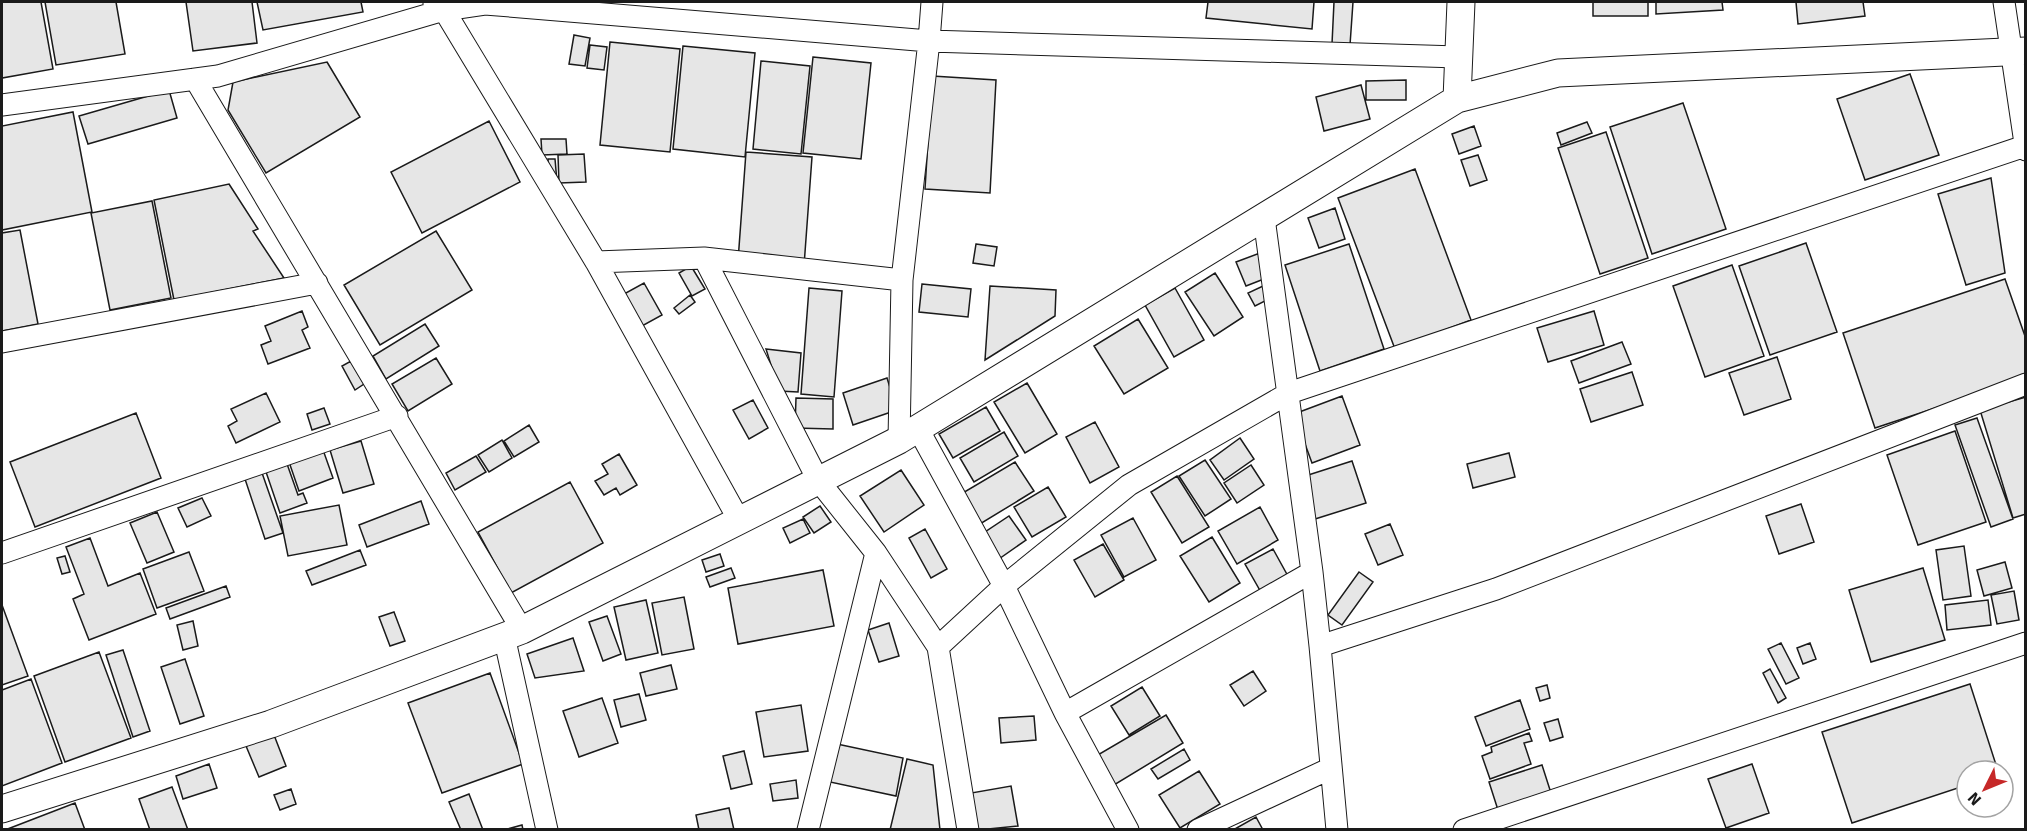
<svg xmlns="http://www.w3.org/2000/svg" width="2027" height="831" font-family="Signika,sans-serif">
  <rect width="100%" height="100%" fill="#fff"/>
  <path fill="#e6e6e6" stroke="#1a1a1a" stroke-width="1.5" d="M2,2H41L53,69L2,78Z
    M45,2H116L125,54L56,65Z
    M186,2H252L257,43L193,51Z
    M257,2H361L363,12L263,30Z
    M1208,2H1314L1312,29L1206,18Z
    M1334,2H1353L1350,45L1332,44Z
    M1593,2H1648V16H1593Z
    M1656,2H1722L1723,10L1656,14Z
    M1796,2H1863L1865,16L1798,24Z
    M574,35L590,38L585,66L569,64Z
    M610,42L680,49L670,152L600,145Z
    M590,45L607,47L604,70L587,68Z
    M683,46L755,53L745,157L673,149Z
    M813,57L871,63L861,159L803,153Z
    M761,61L810,66L801,154L753,149Z
    M327,62L360,117L266,173L228,110L233,82Z
    M1910,74L1939,155L1865,180L1837,99Z
    M932,76L996,80L990,193L925,189Z
    M1406,80V100H1366V81Z
    M1361,85L1370,119L1324,131L1316,97Z
    M169,90L177,118L88,144L79,116Z
    M1683,103L1726,229L1652,254L1610,127Z
    M73,112L92,212L2,230V126Z
    M489,121L520,182L422,233L391,172Z
    M1587,122L1592,133L1561,145L1557,133Z
    M1474,126L1481,146L1459,154L1452,134Z
    M1606,132L1648,258L1600,274L1558,148Z
    M541,139H566L567,154L542,155Z
    M746,152L812,157L804,266L738,261Z
    M584,154L586,182L559,183L558,155Z
    M1478,155L1487,180L1470,186L1461,160Z
    M548,159H555L557,182H549Z
    M1415,169L1471,320L1395,349L1338,198Z
    M1991,178L2005,273L1966,285L1938,194Z
    M229,184L258,229L253,231L284,278L174,300L154,200Z
    M152,201L171,298L110,310L91,213Z
    M1335,208L1345,239L1319,248L1308,218Z
    M20,230L38,324L2,331V233Z
    M436,231L472,290L380,345L344,285Z
    M1806,243L1837,332L1770,355L1739,266Z
    M976,244L997,247L994,266L973,263Z
    M1349,244L1384,349L1320,371L1285,265Z
    M1260,253L1269,277L1246,286L1236,262Z
    M1732,265L1764,356L1705,377L1673,286Z
    M691,266L705,289L692,296L679,273Z
    M1215,273L1243,317L1214,336L1185,292Z
    M2005,279L2026,339V378L1875,428L1843,333Z
    M644,283L662,315L642,326L624,294Z
    M922,284L971,289L968,317L919,312Z
    M990,286L1056,290L1055,316L985,360Z
    M1263,286L1269,299L1255,306L1248,293Z
    M809,288L842,291L834,397L801,394Z
    M1175,288L1204,340L1174,357L1145,305Z
    M690,295L695,302L679,314L674,308Z
    M302,311L308,327L302,330L310,348L268,364L261,345L271,341L265,326Z
    M1594,311L1604,345L1548,362L1537,328Z
    M1138,319L1168,368L1124,394L1094,346Z
    M425,324L439,346L386,379L373,356Z
    M1622,342L1631,364L1579,383L1571,361Z
    M766,349L801,353L798,392L779,391Z
    M1777,357L1791,399L1744,415L1729,373Z
    M436,358L452,384L408,411L392,384Z
    M351,361L364,384L355,390L342,366Z
    M1632,372L1643,405L1591,422L1580,389Z
    M887,378L897,410L853,425L843,393Z
    M1027,383L1057,434L1025,453L994,402Z
    M266,393L280,422L236,443L228,426L237,421L231,409Z
    M1342,396L1360,445L1312,463L1294,414Z
    M2026,397V514L2013,518L1980,410Z
    M796,398L833,399V429L795,428Z
    M753,400L768,428L749,439L733,410Z
    M986,407L1000,431L953,458L939,434Z
    M324,408L330,424L312,430L307,414Z
    M136,413L161,478L35,527L10,462Z
    M1977,418L2013,519L1991,527L1955,425Z
    M1095,422L1119,467L1090,483L1066,437Z
    M529,425L539,442L514,457L504,441Z
    M1955,431L1986,522L1918,545L1887,455Z
    M1004,432L1018,456L974,482L960,458Z
    M1240,438L1254,459L1224,480L1210,460Z
    M502,440L512,458L489,472L478,455Z
    M361,441L374,484L343,493L330,450Z
    M322,447L333,478L299,491L288,459Z
    M1509,453L1515,477L1473,488L1467,464Z
    M619,454L637,485L620,495L616,488L604,495L595,481L608,474L602,464Z
    M476,456L486,472L455,490L446,473Z
    M1205,460L1231,499L1205,516L1179,476Z
    M286,461L298,495L303,493L307,503L280,513L265,469Z
    M1352,461L1366,503L1315,519L1302,477Z
    M1015,462L1034,491L980,524L961,494Z
    M1251,465L1264,485L1237,503L1224,483Z
    M261,470L283,533L265,539L244,476Z
    M901,470L924,505L884,532L860,496Z
    M1177,476L1209,527L1182,543L1151,492Z
    M570,482L603,543L511,593L478,532Z
    M1048,487L1066,517L1032,537L1014,507Z
    M202,498L211,516L187,527L178,508Z
    M421,501L429,524L367,547L359,525Z
    M1801,504L1814,542L1779,554L1766,516Z
    M339,505L347,545L288,556L280,516Z
    M820,506L831,522L814,533L803,517Z
    M1260,507L1278,540L1237,564L1218,531Z
    M157,512L174,552L147,563L130,523Z
    M1009,516L1026,540L996,561L979,536Z
    M1133,518L1156,560L1124,577L1101,535Z
    M803,519L810,533L790,543L783,528Z
    M1390,524L1403,555L1378,565L1365,534Z
    M925,529L947,569L931,578L909,538Z
    M1212,537L1240,583L1209,602L1180,556Z
    M90,538L108,586L140,573L156,614L89,640L73,599L84,594L66,547Z
    M1103,544L1124,580L1095,597L1074,560Z
    M1964,546L1971,596L1943,600L1936,550Z
    M1273,549L1289,578L1262,594L1245,564Z
    M360,550L366,565L312,585L306,571Z
    M189,552L204,591L157,608L143,569Z
    M720,554L724,566L706,572L702,560Z
    M65,556L70,572L62,574L57,558Z
    M2005,562L2012,588L1984,596L1977,570Z
    M731,568L735,578L710,587L706,577Z
    M1923,568L1945,640L1871,662L1849,590Z
    M823,570L834,626L738,644L728,588Z
    M1359,572L1373,582L1342,625L1328,615Z
    M226,586L230,597L170,619L166,608Z
    M2014,591L2019,620L1997,624L1991,595Z
    M684,597L694,649L662,655L652,603Z
    M646,600L658,653L626,660L614,607Z
    M1988,600L1991,625L1947,630L1945,605Z
    M2,605L28,676L2,685Z
    M394,612L405,641L390,646L379,617Z
    M607,616L621,654L603,661L589,622Z
    M193,621L198,646L183,650L177,625Z
    M889,623L899,656L879,662L868,630Z
    M573,638L584,671L535,678L527,654Z
    M1781,643L1799,678L1786,684L1768,649Z
    M1810,643L1816,659L1803,664L1797,648Z
    M123,650L150,731L133,737L106,655Z
    M99,652L131,738L65,762L34,676Z
    M185,659L204,716L180,724L161,667Z
    M671,665L677,689L646,696L640,673Z
    M1770,669L1786,698L1778,703L1763,673Z
    M1253,671L1266,691L1244,706L1230,685Z
    M490,673L523,764L442,793L408,703Z
    M31,679L62,763L2,786V690Z
    M1970,684L1998,771H1967V785L1852,823L1822,732Z
    M1547,685L1550,698L1540,701L1536,688Z
    M1142,687L1160,716L1129,735L1111,706Z
    M639,694L646,720L621,727L614,700Z
    M602,698L618,743L579,757L563,711Z
    M1520,700L1530,729L1486,746L1475,717Z
    M801,705L808,751L764,757L756,712Z
    M1166,715L1183,743L1114,785L1096,756Z
    M1034,716L1036,740L1001,743L999,718Z
    M1558,719L1563,737L1550,741L1544,723Z
    M1529,733L1532,741L1524,743L1531,764L1490,779L1482,756L1492,752L1491,747Z
    M274,735L286,766L259,777L246,746Z
    M837,744L903,758L896,796L830,782Z
    M1184,749L1190,760L1158,779L1151,769Z
    M744,751L752,784L731,789L723,756Z
    M907,759L933,765L940,830H890Z
    M209,764L217,788L183,799L176,776Z
    M1752,764L1769,813L1726,828L1708,779Z
    M1542,765L1551,793L1498,810L1489,782Z
    M1199,771L1220,804L1180,828L1159,795Z
    M796,780L798,798L773,801L770,784Z
    M1011,786L1018,826L978,830L971,793Z
    M172,787L188,830H150L139,799Z
    M291,789L296,804L280,810L274,795Z
    M469,794L483,830H461L449,802Z
    M75,803L85,830H5Z
    M729,808L734,830H699L696,815Z
    M1256,817L1263,830H1233Z
    M522,825L523,830H504Z"/>
  <g fill="none" stroke-linecap="round" stroke-linejoin="round">
    <g stroke="#1a1a1a" stroke-width="23">
      <path id="minor" d="M932,2L929,41L1458,57
        M2004,2L2026,150
        M434,4L444,10L596,262L740,522
        M195,79L522,630
        M2,105L218,76L444,10L485,4L929,41L902,280L899,440
        M1264,218L1312,572
        M704,258L818,480L876,553L938,647
        M596,262L704,258L902,280
        M2,342L317,283
        M917,427L1004,586L1065,713
        M2,553L397,416
        M504,636L547,830
        M1320,646L1337,830
        M808,830L876,553
        M968,830L938,647L1004,586L1129,485L1289,393L2025,146
        M1128,830L1065,713L1312,572L1320,646L1496,589L2026,384
        M1198,830L1329,769
        M1464,830L2026,643"/>
    </g>
    <g stroke="#1a1a1a" stroke-width="29">
      <path id="tertiary" d="M1457,99L1461,2
        M2,809L271,724L522,630L899,440L1457,99L1558,73L2026,51"/>
    </g>
    <use href="#minor" stroke="#fff" stroke-width="21"/>
    <use href="#tertiary" stroke="#fff" stroke-width="27"/>
  </g>
  <rect width="2027" height="831" fill="none" stroke="#1a1a1a" stroke-width="6"/>
  <g transform="translate(1985 789) rotate(227)"><circle r="28" fill="#ffffff" stroke="#a3a3a3" stroke-width="1.5"/>
  <path d="M0-4.5L10 22L0 15L-10 22Z" fill="#c62828"/>
  <text y="-9" font-size="16" font-weight="bold" text-anchor="middle" fill="#1a1a1a">N</text>
  </g>
</svg>
